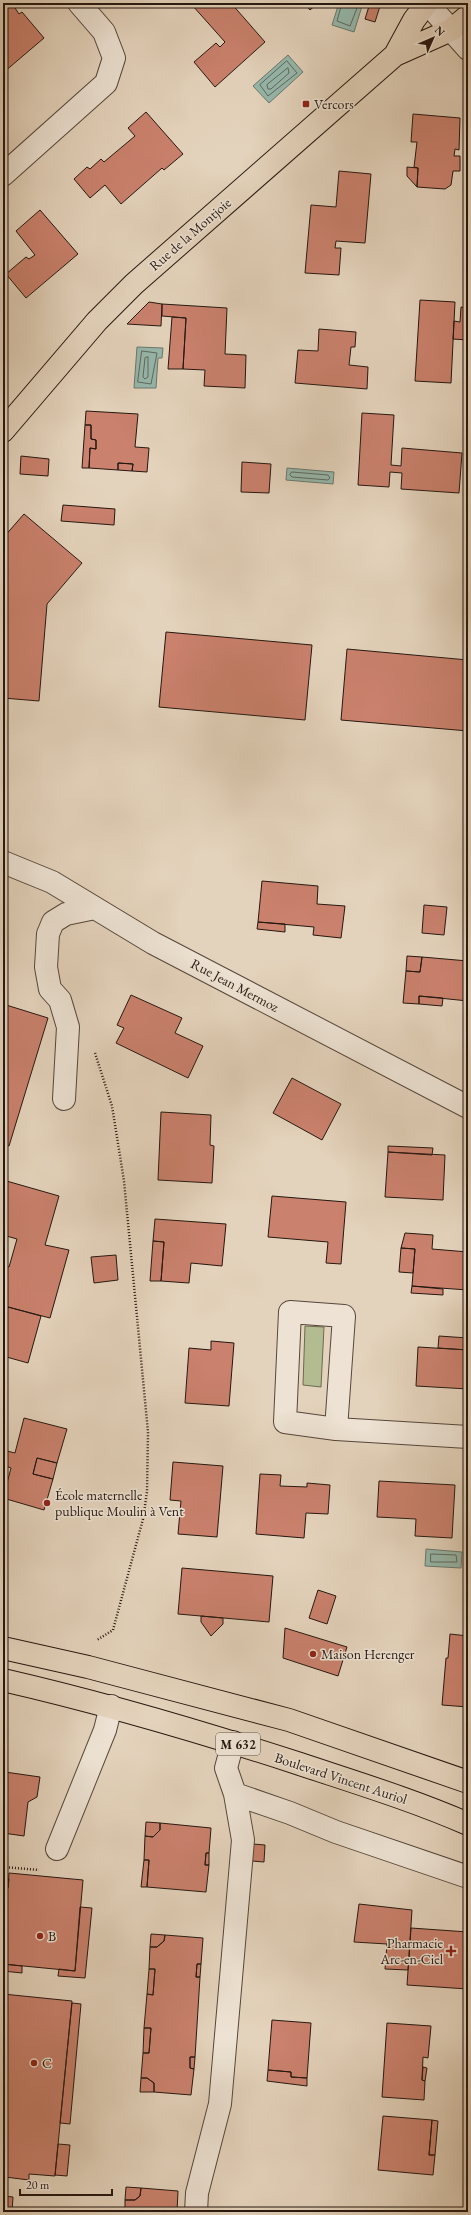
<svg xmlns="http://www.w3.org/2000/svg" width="471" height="2215" font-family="'EB Garamond',serif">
  <rect width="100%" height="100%" fill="#e4d3bc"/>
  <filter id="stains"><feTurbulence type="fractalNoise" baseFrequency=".005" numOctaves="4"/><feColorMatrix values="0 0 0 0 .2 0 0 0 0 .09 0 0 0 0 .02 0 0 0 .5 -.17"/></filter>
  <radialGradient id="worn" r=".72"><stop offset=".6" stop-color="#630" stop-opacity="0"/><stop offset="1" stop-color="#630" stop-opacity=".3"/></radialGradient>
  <path fill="#b3bc91" stroke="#6c6a50" d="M305,1326L324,1327L321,1387L303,1385Z"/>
  <path fill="#96b8ac" stroke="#69786e" d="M339,3H363L354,32L332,25Z
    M288,55L303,72L269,103L253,86Z
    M137,347L163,348L162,358H158L156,388H134Z
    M287,468L334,472L333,484L286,480Z
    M426,1549L462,1552L461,1568L425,1566Z"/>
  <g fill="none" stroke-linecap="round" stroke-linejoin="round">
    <path stroke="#5e685e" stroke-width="1" d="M342,3L337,21L350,26L359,3
      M287,61L297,73L268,96L260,85Z
      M288,68L289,73L271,89H268L267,85Z
      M142,351L157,353L151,384L138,382Z
      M148,357V377L145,379L143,377L145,358Z
      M292,472L328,475L330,478L328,480L292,477L290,475Z
      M431,1554L456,1555L457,1562H431Z"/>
  </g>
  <path fill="#ca816d" stroke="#251710" d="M3,3H16L18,5L15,8L19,14L22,12L44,38L4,72Z
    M195,3H231L265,42L215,87L194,62L216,43L220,47L225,42L192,5Z
    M304,3H318L310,10Z
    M370,3H381L375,22L365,19Z
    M146,112L183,154L164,170L162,168L121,204L105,185L90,198L74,179L87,167L90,169L101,159L104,162L135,136L128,128Z
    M413,114L460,118L459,150L455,149L454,156H460V171H453L451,185L445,189L417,187L418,168L414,167L417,142H411Z
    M407,167L418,168L417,187L407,176Z
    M339,171L371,174L365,243L336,241L335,248H341L339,275L305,273L311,205L336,207Z
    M40,210L78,254L26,298L6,274L26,257L29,259L35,255L16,231Z
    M420,300L455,302L451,383L415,381Z
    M149,302L162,304L161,326L127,324Z
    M162,304L227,308L225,354L246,355L245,388L204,386L205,370L183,369L186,318L162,316Z
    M461,307L468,308V340L453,339L454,321L460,322Z
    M172,317L186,318L183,369H168Z
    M319,329L356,332L355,347H351L349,365L368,367L367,389L295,383L298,350L318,351Z
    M86,411L138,414L135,447L149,448L147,472L132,471L133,464L118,463V470L89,468L90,448L96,449V440L91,439V425H85Z
    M362,413L394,415L391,465L401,466L402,448L462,453L459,493L401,489L402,473L390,472L389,487L358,485Z
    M85,425H91V439L96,440V449L90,448L89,468H82Z
    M21,456L49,459L48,476L20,474Z
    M242,462L271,464L269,493L241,492Z
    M118,463L133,464L132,471L118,470Z
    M63,505L115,509L114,525L61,521Z
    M24,514L82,563L47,604L39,701L3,698V538Z
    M166,632L312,645L305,720L159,707Z
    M347,649L468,660V731L341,720Z
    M262,881L318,886L317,904L345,906L341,938L313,935L314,927L258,922Z
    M424,905L447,907L444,935L422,933Z
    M258,922L285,924V932L257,929Z
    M407,956L422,957L420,972L406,971Z
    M422,957L468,961V1001L419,996V1004L403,1003L406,971L420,972Z
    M131,995L182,1018L175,1033L203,1046L188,1078L116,1043L124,1028L117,1025Z
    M419,996L443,998L442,1006L419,1004Z
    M3,1004L48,1018L9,1146L3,1145Z
    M292,1078L341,1104L322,1140L273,1113Z
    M161,1112L211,1115L210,1145L214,1146L212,1183L158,1180Z
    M388,1146L433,1148L432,1155L388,1152Z
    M388,1152L445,1155L443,1200L385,1197Z
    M3,1180L59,1196L45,1245L69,1250L50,1318L8,1307L3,1323V1266L9,1267L17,1239L3,1235Z
    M272,1196L346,1202L341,1264L326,1263L328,1242L268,1237Z
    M155,1219L226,1224L222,1266L191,1263L189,1283L161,1281L164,1242L153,1241Z
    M405,1233L433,1235L432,1249L468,1252V1290L412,1286L415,1249L401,1248Z
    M153,1241L164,1242L161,1281H150Z
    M401,1248L415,1249L413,1273L399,1272Z
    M116,1255L118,1280L94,1283L91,1257Z
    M412,1286L443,1289V1295L411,1293Z
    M8,1307L41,1316L28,1363L3,1356V1323Z
    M439,1336L468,1338V1350L438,1348Z
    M211,1341L234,1343L229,1406L185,1403L189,1348L211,1350Z
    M418,1347L468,1350V1389L416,1386Z
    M24,1418L67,1429L57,1463L37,1458L33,1474L53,1479L44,1510L3,1498L11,1468L3,1465V1450L15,1453Z
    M37,1458L57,1463L53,1479L33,1474Z
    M173,1462L223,1466L217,1537L178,1534L181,1501L170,1500Z
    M260,1474L281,1475L280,1486L307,1487V1483L330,1485L328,1514L306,1513L304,1538L256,1534Z
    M379,1481L455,1485L452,1538L415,1536L416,1519L377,1517Z
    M182,1568L273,1576L269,1622L178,1614Z
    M318,1590L336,1596L327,1624L309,1618Z
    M201,1616L223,1618V1624L211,1636L201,1622Z
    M285,1628L347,1647L338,1676L283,1658Z
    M450,1634L468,1636V1707L442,1705L446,1658H448Z
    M5,1772L40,1777L37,1797L28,1802L24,1836L3,1833V1778Z
    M146,1822L160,1823V1830L153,1837L145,1836Z
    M160,1823L211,1828L209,1853H206L205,1865H209L206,1892L147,1887L149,1860H144L145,1836L153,1837L160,1830Z
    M253,1844L265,1845L264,1862L252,1861Z
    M206,1853H209V1865H205Z
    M144,1860H149L147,1887H141Z
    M9,1873L83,1880L75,1971L3,1964V1888H8Z
    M3,1878L9,1879L8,1888H3Z
    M359,1904L412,1910L408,1970L385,1969L387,1944L354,1942Z
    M80,1907L92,1908L85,1978L58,1976L59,1969L75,1971Z
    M411,1928L468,1932V1989L407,1985Z
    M151,1934L165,1935L164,1941L157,1947H150Z
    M165,1935L203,1938L201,1964H197L196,1977H200L195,2057H190V2068L194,2069L191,2095L154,2092V2083L147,2078H141L143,2053H149L151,2028H144L147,1994L153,1995L155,1969H149L150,1947H157L164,1941Z
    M3,1964L22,1966V1973L3,1971Z
    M197,1964H201L200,1977H196Z
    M149,1969H155L153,1995L147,1994Z
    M3,1994L72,2001L55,2176L29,2174V2180L5,2177L6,2173H3Z
    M72,2003L81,2004L70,2124L60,2123Z
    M272,2020L311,2023L307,2078L291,2077V2072L268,2070Z
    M387,2023L431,2026L428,2058L423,2057L422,2080L425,2081L424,2100L382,2097Z
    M144,2028H151L149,2053H143Z
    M190,2057H195L194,2069L190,2068Z
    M423,2067L427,2068L425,2081L422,2080Z
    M268,2070L291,2072V2077L307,2078V2086L267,2081Z
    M141,2078H147L154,2083V2092H140Z
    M383,2116L432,2120L429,2155H435L433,2175L378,2170Z
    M432,2120L438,2121L435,2155H429Z
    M58,2144L70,2145L67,2176L55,2175Z
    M126,2187L141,2188L140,2196L135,2200H125Z
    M141,2188L178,2191L177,2212H125V2200H135L140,2196Z
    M3,2196L13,2197L12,2212H3Z"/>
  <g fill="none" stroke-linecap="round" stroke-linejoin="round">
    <g stroke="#55463b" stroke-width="24">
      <path id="minor" d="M427,3L468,49
        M3,175L106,83L114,58L104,32L79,3
        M3,862L52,882L153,943L468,1107
        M64,1099L68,1027L60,1000L50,989L46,967L48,934L53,922L66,914L95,908
        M336,1429L344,1316L290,1312L285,1422L336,1429L468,1437
        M235,1794L290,1813L336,1832L468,1877
        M57,1849L105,1730L111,1706
        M196,2212L197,2193L220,2104L243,1840L235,1794L226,1768L233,1742"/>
    </g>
    <g stroke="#251710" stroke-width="24">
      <path id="major" d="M395,55L414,20L427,3
        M3,431L97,321L134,284L395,55L451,30L468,16
        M3,1648L88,1667L289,1720L468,1782
        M3,1680C103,1703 202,1732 300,1764C357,1783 413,1800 468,1824"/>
    </g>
    <path stroke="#251710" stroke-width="2.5" stroke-dasharray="1 2" stroke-linecap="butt" d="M95,1053L112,1106L124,1181L148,1432L147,1492L143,1519L113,1630L97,1640
      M3,1867L39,1870"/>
    <use href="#minor" stroke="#ede2d3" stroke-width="22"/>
    <use href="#major" stroke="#e4d3bc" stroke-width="22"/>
  </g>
  <g fill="#8f2418" stroke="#ede2d3" stroke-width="1.5">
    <rect x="302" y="100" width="8" height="8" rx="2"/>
    <circle cx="47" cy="1503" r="4"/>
    <circle cx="313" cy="1654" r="4"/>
    <circle cx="40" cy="1936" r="4"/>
    <path d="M449 1945h4v4h4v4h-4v4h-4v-4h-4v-4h4z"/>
    <circle cx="34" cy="2063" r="4"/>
  </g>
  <g text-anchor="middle" stroke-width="3" stroke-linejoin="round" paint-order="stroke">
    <rect fill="#ede2d3" stroke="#61544a" stroke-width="1" x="216" y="1733" width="44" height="22" rx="3"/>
    <g font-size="13" font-weight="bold" fill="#251710">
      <text x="238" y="1749">M 632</text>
    </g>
    <g font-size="14" fill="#251710" stroke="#ede2d3" text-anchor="start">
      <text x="314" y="109">Vercors</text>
      <text x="55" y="1500">École maternelle<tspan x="55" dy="16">publique Moulin à Vent</tspan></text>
      <text x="321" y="1659">Maison Herenger</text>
      <text x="48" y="1941">B</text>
      <text x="443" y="1948" text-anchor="end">Pharmacie<tspan x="443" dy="16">Arc-en-Ciel</tspan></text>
      <text x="42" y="2068">C</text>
    </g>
    <g font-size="14" fill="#251710" stroke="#ede2d3">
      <text transform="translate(190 234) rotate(-41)" y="5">Rue de la Montjoie</text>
      <text transform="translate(235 985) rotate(28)" y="5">Rue Jean Mermoz</text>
      <text transform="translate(341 1778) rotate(18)" y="5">Boulevard Vincent Auriol</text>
    </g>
  </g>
  <rect width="471" height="2215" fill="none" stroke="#e4d3bc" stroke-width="16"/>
  <rect x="4" y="4" width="463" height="2207" fill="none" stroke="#251710" stroke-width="2"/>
  <rect x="8" y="8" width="455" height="2199" fill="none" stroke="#251710"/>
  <g transform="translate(433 38) rotate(45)" stroke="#ede2d3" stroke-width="3" paint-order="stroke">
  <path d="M0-3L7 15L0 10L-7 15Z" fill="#251710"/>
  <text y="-6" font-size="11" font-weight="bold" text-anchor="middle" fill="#251710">N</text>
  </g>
  <path d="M20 2189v6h92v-6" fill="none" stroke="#251710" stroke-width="2"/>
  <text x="26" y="2189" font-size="12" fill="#251710" stroke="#ede2d3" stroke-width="3" paint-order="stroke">20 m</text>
  <rect width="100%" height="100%" filter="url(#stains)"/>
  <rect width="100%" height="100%" fill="url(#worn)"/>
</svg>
